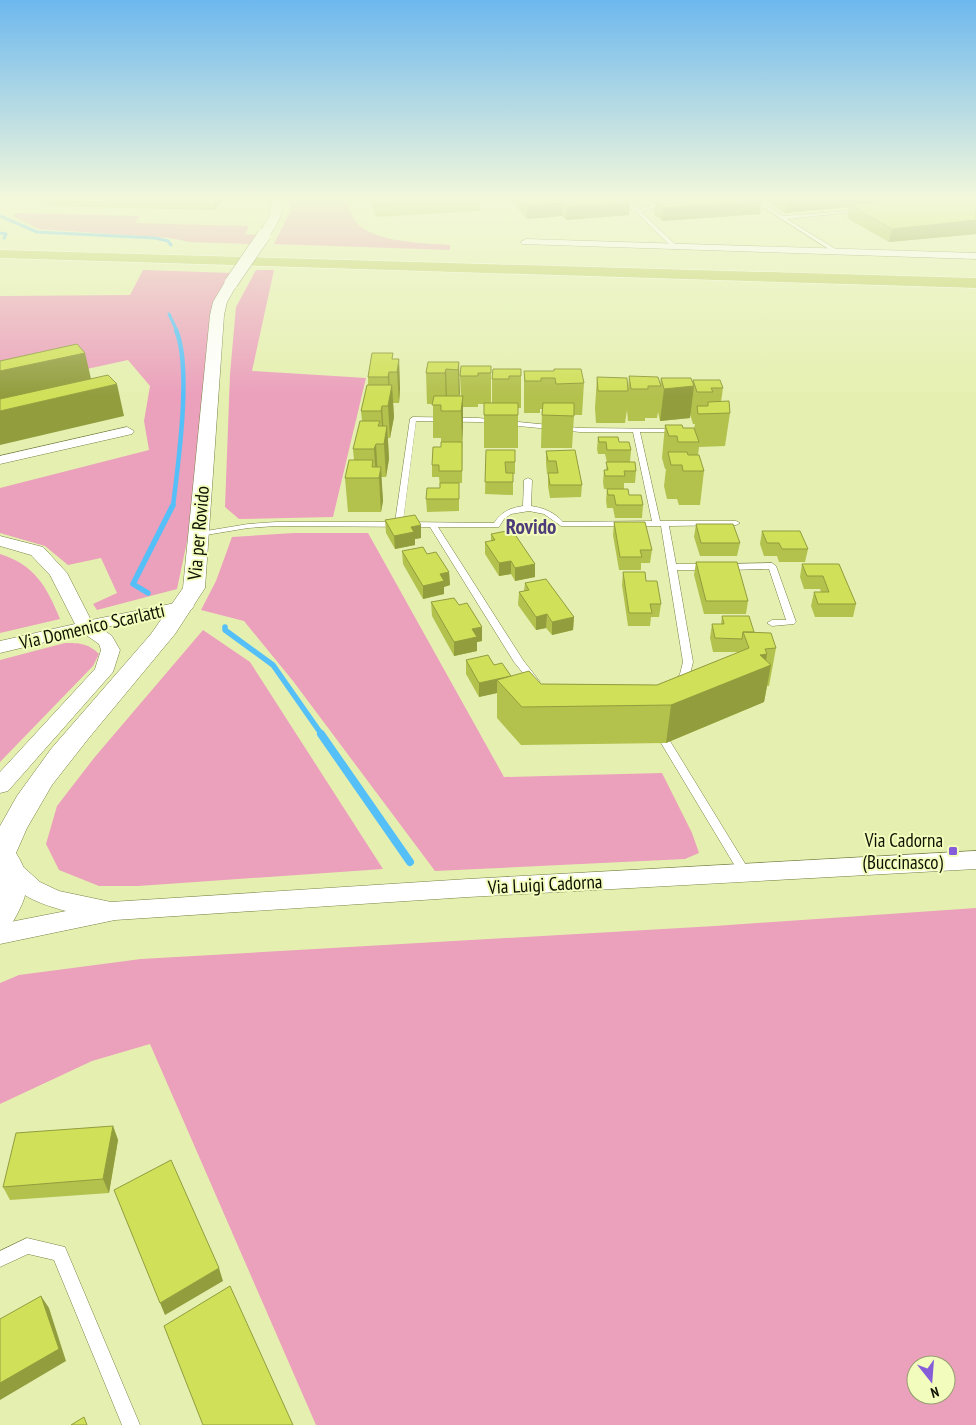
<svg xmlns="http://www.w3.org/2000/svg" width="976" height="1425" font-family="'PT Sans Narrow',sans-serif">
  <rect width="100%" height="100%" fill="#e5f0b0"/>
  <path fill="#eba0bc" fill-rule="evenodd" d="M288,197H346C349,204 350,213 354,219C368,243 425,243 450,245V250L274,244L291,210Z
    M16,213L140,216L135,223L249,226L245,234L258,235L251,244L190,242L170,238L39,229L13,216Z
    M143,270L232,273L214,301L188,537L177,589L97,610L93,604L117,593L101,558L68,565L45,546L0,533V488L149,450L144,421L150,386L128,360L0,388V296L130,295Z
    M256,270H274L252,371L366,378L333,517L239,519L225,507L230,374L236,307Z
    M294,533H368L504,777L662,773L692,833L699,853L685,859L435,871L293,681L244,621L201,610L216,581L232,537Z
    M0,554C35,565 47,587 60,619L0,633Z
    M203,630L250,662L383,869L138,886H99L59,870L46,844L57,806L94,758Z
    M65,643C79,643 88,643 99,654L93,666L0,762V660Z
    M976,908V1425H316L150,1044L92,1061L0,1104V983L19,975L141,959L715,926ZM916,1365H946V1395H916Z"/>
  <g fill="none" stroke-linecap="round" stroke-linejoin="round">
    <path stroke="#55bff8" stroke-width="3" d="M0,216L37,232L155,238L168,241L171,245
      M0,233L6,234L4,238
      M169,314L177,331"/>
    <path stroke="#55bff8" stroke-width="4.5" d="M173,506C178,465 192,367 176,330"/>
    <path stroke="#55bff8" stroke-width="5.5" d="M148,593L133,584L173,505
      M225,627V630L273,665L322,735"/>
    <path stroke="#55bff8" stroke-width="8" d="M321,734L410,862"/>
    <g stroke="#788045" stroke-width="1">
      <path id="service" d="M611,197H616L639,209L652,206L642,197H646L658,207L641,212L677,246V248H673L636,212Z
        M747,197H752L783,216L861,210L863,211L787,219L837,250L835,253Z
        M413,417L478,418L580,428L680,429V431L678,432H640L660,521H736L740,523L736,525L669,526L676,564H709L713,567L709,570H677L693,662L690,674L680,687L677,688L672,685L680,674L683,662L661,526H561L544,514L529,511L511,514L504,519L499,527H438L523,660L540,682L535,685L532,684L514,662L430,527L276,526L248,528L200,536L196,534L200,532L248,524L276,522H395L410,419ZM416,421L478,422L580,432H633L652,521L563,522C554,512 544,508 531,506L532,480L528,478L524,480L523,506C510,508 501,512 494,523L403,522Z
        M772,563L776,566L796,622L794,624L772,626L767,623L772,620H786L769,569L726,570L722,567L726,564Z
        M666,740L670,741L749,870L751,873L749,876L745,877L741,876L661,743Z
        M27,1238L65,1247L140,1425H122L54,1260L28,1254L0,1267V1251Z"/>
    </g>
    <g stroke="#788045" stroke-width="1">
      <path id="minor" d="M526,239L976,253V259L522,244L521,242Z
        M127,427L134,431L132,434L0,464V456Z
        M0,536L43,547L67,573L91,620L185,601L191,602L194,606L191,610L185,611L101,628L112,636L120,650L113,672L8,791L0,793V772L95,669L101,650L99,644L83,633L0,653V641L75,624L50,575L31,555L0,546Z
        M976,851V869L468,897L115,920L0,944V924L66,911C40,904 14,895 0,870L4,864L12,861L20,864L40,882L59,891L111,902L468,879Z"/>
    </g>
    <g stroke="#788045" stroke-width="1">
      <path id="tertiary" d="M272,197H282C285,213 277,225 268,238L264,239L258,235L269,217Z
        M231,279L238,283L227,302L224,315L205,588L175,634L88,739L52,785L27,828L16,853C34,881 27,898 11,925L0,929V826L17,796L51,749L151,634L183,588L210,315L213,302L226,280Z"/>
    </g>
    <g stroke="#fff" stroke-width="1">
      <path id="motorway" d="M0,250L976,278V288L0,258Z"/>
    </g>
    <use href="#service" fill="#fff" fill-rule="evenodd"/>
    <use href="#minor" fill="#fff" fill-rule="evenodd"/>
    <use href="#tertiary" fill="#fff" fill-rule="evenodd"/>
    <use href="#motorway" fill="#c2d063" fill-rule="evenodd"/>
    <g stroke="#788045" stroke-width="14" stroke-linecap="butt">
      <path id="tertiary-bridge" d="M231,283L264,235"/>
    </g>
    <use href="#tertiary-bridge" stroke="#fff" stroke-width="13"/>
  </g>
  <path fill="#b3c14d" d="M45,197H225L214,210L47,206Z
    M368,197H480V211L376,217Z
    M508,197H586L587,198L630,202L629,215L566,220L562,216L527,219Z
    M670,197H756L761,201L760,214L662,221L654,215L655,201L674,200Z
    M759,197H883L882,202L897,200L890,197H976V234L889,242L847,218L849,207L785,213Z
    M393,359H399L400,389L399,403H393L394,417L390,438H388L389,459L386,477H381L383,501L381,512H348L345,478L354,460L353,449L362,421L361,411L368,385V377Z
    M459,362V396H461L460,376L491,366V403H492V379L521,369V408H518V448H484V404H478V407H463L462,483H459V511L427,512L426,499L440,488L439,477H432V465L441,447V438H433V404H427L426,373Z
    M524,371L584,383L582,415H574L572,448H541L542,409H540V413H524Z
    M629,376L660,384L661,378L693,383V380L723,388L721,402L730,413L725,446L699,447L698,455L704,471L700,505H679L677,499H667L664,486L666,469H665L662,458L665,425L683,428H694L695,424H693L690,414V418L660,421L658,412L657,418H645V421H628L627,410L625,423H596L595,408L597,377L628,389Z
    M598,437L619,442L631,450L630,462L636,471L635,483H624V489H604L603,482L604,470H606L607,462L605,454H598L597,449Z
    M486,450L515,462V474H513V495L485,494Z
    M546,451L582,485L581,497L550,498L548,486V473L547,474L546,463Z
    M607,489L629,495L643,505L642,518H615L613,508H607L606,501Z
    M385,520L421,538L415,539V545L395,549L386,533Z
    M614,522L652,550L650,563H641V570H619L613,535Z
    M696,524L740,543L737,556H700L694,537Z
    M762,531L808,549L805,562H779L777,556H764L760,544Z
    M491,534L535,564V577L515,581L511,574L499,576L485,554V542L491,541Z
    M402,551L427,554L449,572L450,585L444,587V594L423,599L403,564Z
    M696,562L748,601L746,614H704L694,575Z
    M802,564H839L856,604L853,617H815L811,606L814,592H821L820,589H804L800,577Z
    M623,572L646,581L661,604L659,617H651L650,626H628L622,585Z
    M525,583L574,617L573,630L552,635L546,628L536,630L518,605L519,592L524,591Z
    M431,602L459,605L482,641L477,642V651L454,656L432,616Z
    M722,616L754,632L776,648L769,686H767L764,702L666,743L521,745L497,718V693L479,697L466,674V660L494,665L511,676L541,684L657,685L739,652H713L710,638L712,624H721Z
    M113,1126L118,1140L109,1193L10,1200L3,1187Z"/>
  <path fill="#929d3e" d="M212,197H225L214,210Z
    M817,197H883L882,203L850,205L849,207L785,213L787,199Z
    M761,201L760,214L662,221L663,208Z
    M630,202L629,215L566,220L567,207Z
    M563,203L562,216L527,219V205Z
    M976,220V234L889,242L892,229Z
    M85,353L92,383L0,404V371Z
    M399,359L400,389L399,403L397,372Z
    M459,362L460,393L459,401L458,370Z
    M446,369L447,400L446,404L445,373Z
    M389,372L390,397L392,385L394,417L390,438L388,406L389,401L388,377Z
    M117,384L124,416L0,445V411Z
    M694,386L690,418L660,421L664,389Z
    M463,396V428L462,443L461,411Z
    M382,406L384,438L383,443L381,411Z
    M387,426L389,459L386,477L384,444Z
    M376,444L378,478H376L374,449Z
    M381,467L383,501L381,512L379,478Z
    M421,525V538L415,539V545L395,549L394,536L411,527Z
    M511,561V574L499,576V563Z
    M535,564V577L515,581V568Z
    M449,572L450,585L444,587V594L423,599V586L440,574Z
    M547,614L546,628L536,630V617Z
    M574,617L573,630L552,635V622Z
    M482,627V641L477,642V651L454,656V642L472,629Z
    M767,654L765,667L771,665L764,702L666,743L671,705L760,655Z
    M511,676L497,680V693L479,697V683Z
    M113,1126L118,1140L109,1193L103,1179Z
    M219,1268L223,1281L165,1315L160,1303Z
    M41,1296L49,1308L66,1361L0,1400V1383Z"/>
  <path fill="#d0e059" stroke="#929d3e" d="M372,197H480L375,203Z
    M520,197H586L587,198L624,197L630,202L567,207L563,203L527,205Z
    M688,197H756L761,201L663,208L655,201L690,199Z
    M782,197H817L787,199Z
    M918,197H976V220L892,229L850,205L920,198Z
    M77,344L85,353L0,371V361Z
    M372,353H393L392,359H399L397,372H389L388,377H368Z
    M428,362H459L458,370L446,369L445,373H426Z
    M461,366H491V373H478V376H460Z
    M493,369H521V376H509V379H492Z
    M554,369H581L584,383L556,384L555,378H541V381H525L524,371H554Z
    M108,375L117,384L0,411V399Z
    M629,376L658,377L661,386H648V389H631Z
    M597,377L627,378L628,391H598Z
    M661,378H691L694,386L664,389Z
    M693,380H720L723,388H711L713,392H697Z
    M367,385H392L388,406H382L381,411H361Z
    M434,396H463L461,411H441V405H432Z
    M729,401L730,413L698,414L697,406H708V402Z
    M484,403H518V415H484Z
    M543,403H574V416L542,415Z
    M360,421H380L378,426H387L384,444H376L374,449H353Z
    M665,425H682L683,428H694L699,442H678L677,436H669Z
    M598,437H618L619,442H629L631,450H607L606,442H599Z
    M441,442H462V471H439V465H432L433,447H441Z
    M486,450H515V462H505L506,473H513V482H485Z
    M575,450L582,485H550L548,473H558L556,461H548L546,451Z
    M668,452H687L688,455H699L704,471H683L682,465H671Z
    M349,460H373L372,467H381L379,478H345Z
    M606,462H635L636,471H624L625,476H605L604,470H608Z
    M440,483H459V499H426L427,488H440Z
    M607,489H628L629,495H641L643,505H616L614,495H608Z
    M415,515L421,525L411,527L414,532L394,536L385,520Z
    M614,522H645L652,550H640L642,557H620Z
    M696,524H733L740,543H701Z
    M512,530L535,564L515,568L511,561L499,563L485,542L495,540L491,534Z
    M762,531H800L808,549H782L779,543H767Z
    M423,547L427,554L436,552L449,572L440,574L444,581L423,586L402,551Z
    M696,562H737L748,601H706Z
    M802,564H839L856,604H818L814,592H829L823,576H807Z
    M623,572H645L646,581H657L661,604H650L652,613H629Z
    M546,579L574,617L552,622L547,614L536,617L519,592L529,590L525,583Z
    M454,598L459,605L467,603L482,627L472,629L477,637L454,642L431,602Z
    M722,616H749L754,632H743L742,639L715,638L712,624H724Z
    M743,632L771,633L776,648L765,649L767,654L760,655L771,665L671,705L522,707L497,680L529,671L541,684L657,685L749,648Z
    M488,655L494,665L502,663L511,676L479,683L466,660Z
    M113,1126L103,1179L3,1187L16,1133Z
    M171,1160L219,1268L160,1303L114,1190Z
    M230,1286L293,1425H203L164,1326Z
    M41,1296L59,1349L0,1383V1319Z
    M84,1417L87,1425H71Z"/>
  <linearGradient id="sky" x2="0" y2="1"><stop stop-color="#6db8ee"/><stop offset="0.5" stop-color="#f3f8db"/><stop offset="1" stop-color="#f3f8db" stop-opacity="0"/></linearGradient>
  <rect width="976" height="396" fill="url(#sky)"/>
  <rect fill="#865dd8" stroke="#f2fdbd" stroke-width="2" x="948" y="846" width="10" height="10" rx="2.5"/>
  <g text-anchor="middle" stroke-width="4" stroke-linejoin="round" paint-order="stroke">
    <g font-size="19" fill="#0e1100" stroke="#f2fdbd">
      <text transform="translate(198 533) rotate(-85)" y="7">Via per Rovido</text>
      <text transform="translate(92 626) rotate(-13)" y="7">Via Domenico Scarlatti</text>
      <text transform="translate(545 884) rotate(-3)" y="7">Via Luigi Cadorna</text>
    </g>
    <g font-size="19" fill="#0e1100" stroke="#f2fdbd" text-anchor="end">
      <text x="943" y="847">Via Cadorna<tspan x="943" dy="22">(Buccinasco)</tspan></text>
    </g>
    <g font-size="21" font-weight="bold" fill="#4e3c79" stroke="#f2fdbd">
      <text x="531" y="534">Rovido</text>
    </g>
  </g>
  <g transform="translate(931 1380) rotate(163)"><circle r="24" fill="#f2fdbd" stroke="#979f71"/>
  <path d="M0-4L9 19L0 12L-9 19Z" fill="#865dd8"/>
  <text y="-8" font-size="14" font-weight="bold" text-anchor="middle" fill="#0e1100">N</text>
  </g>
</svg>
